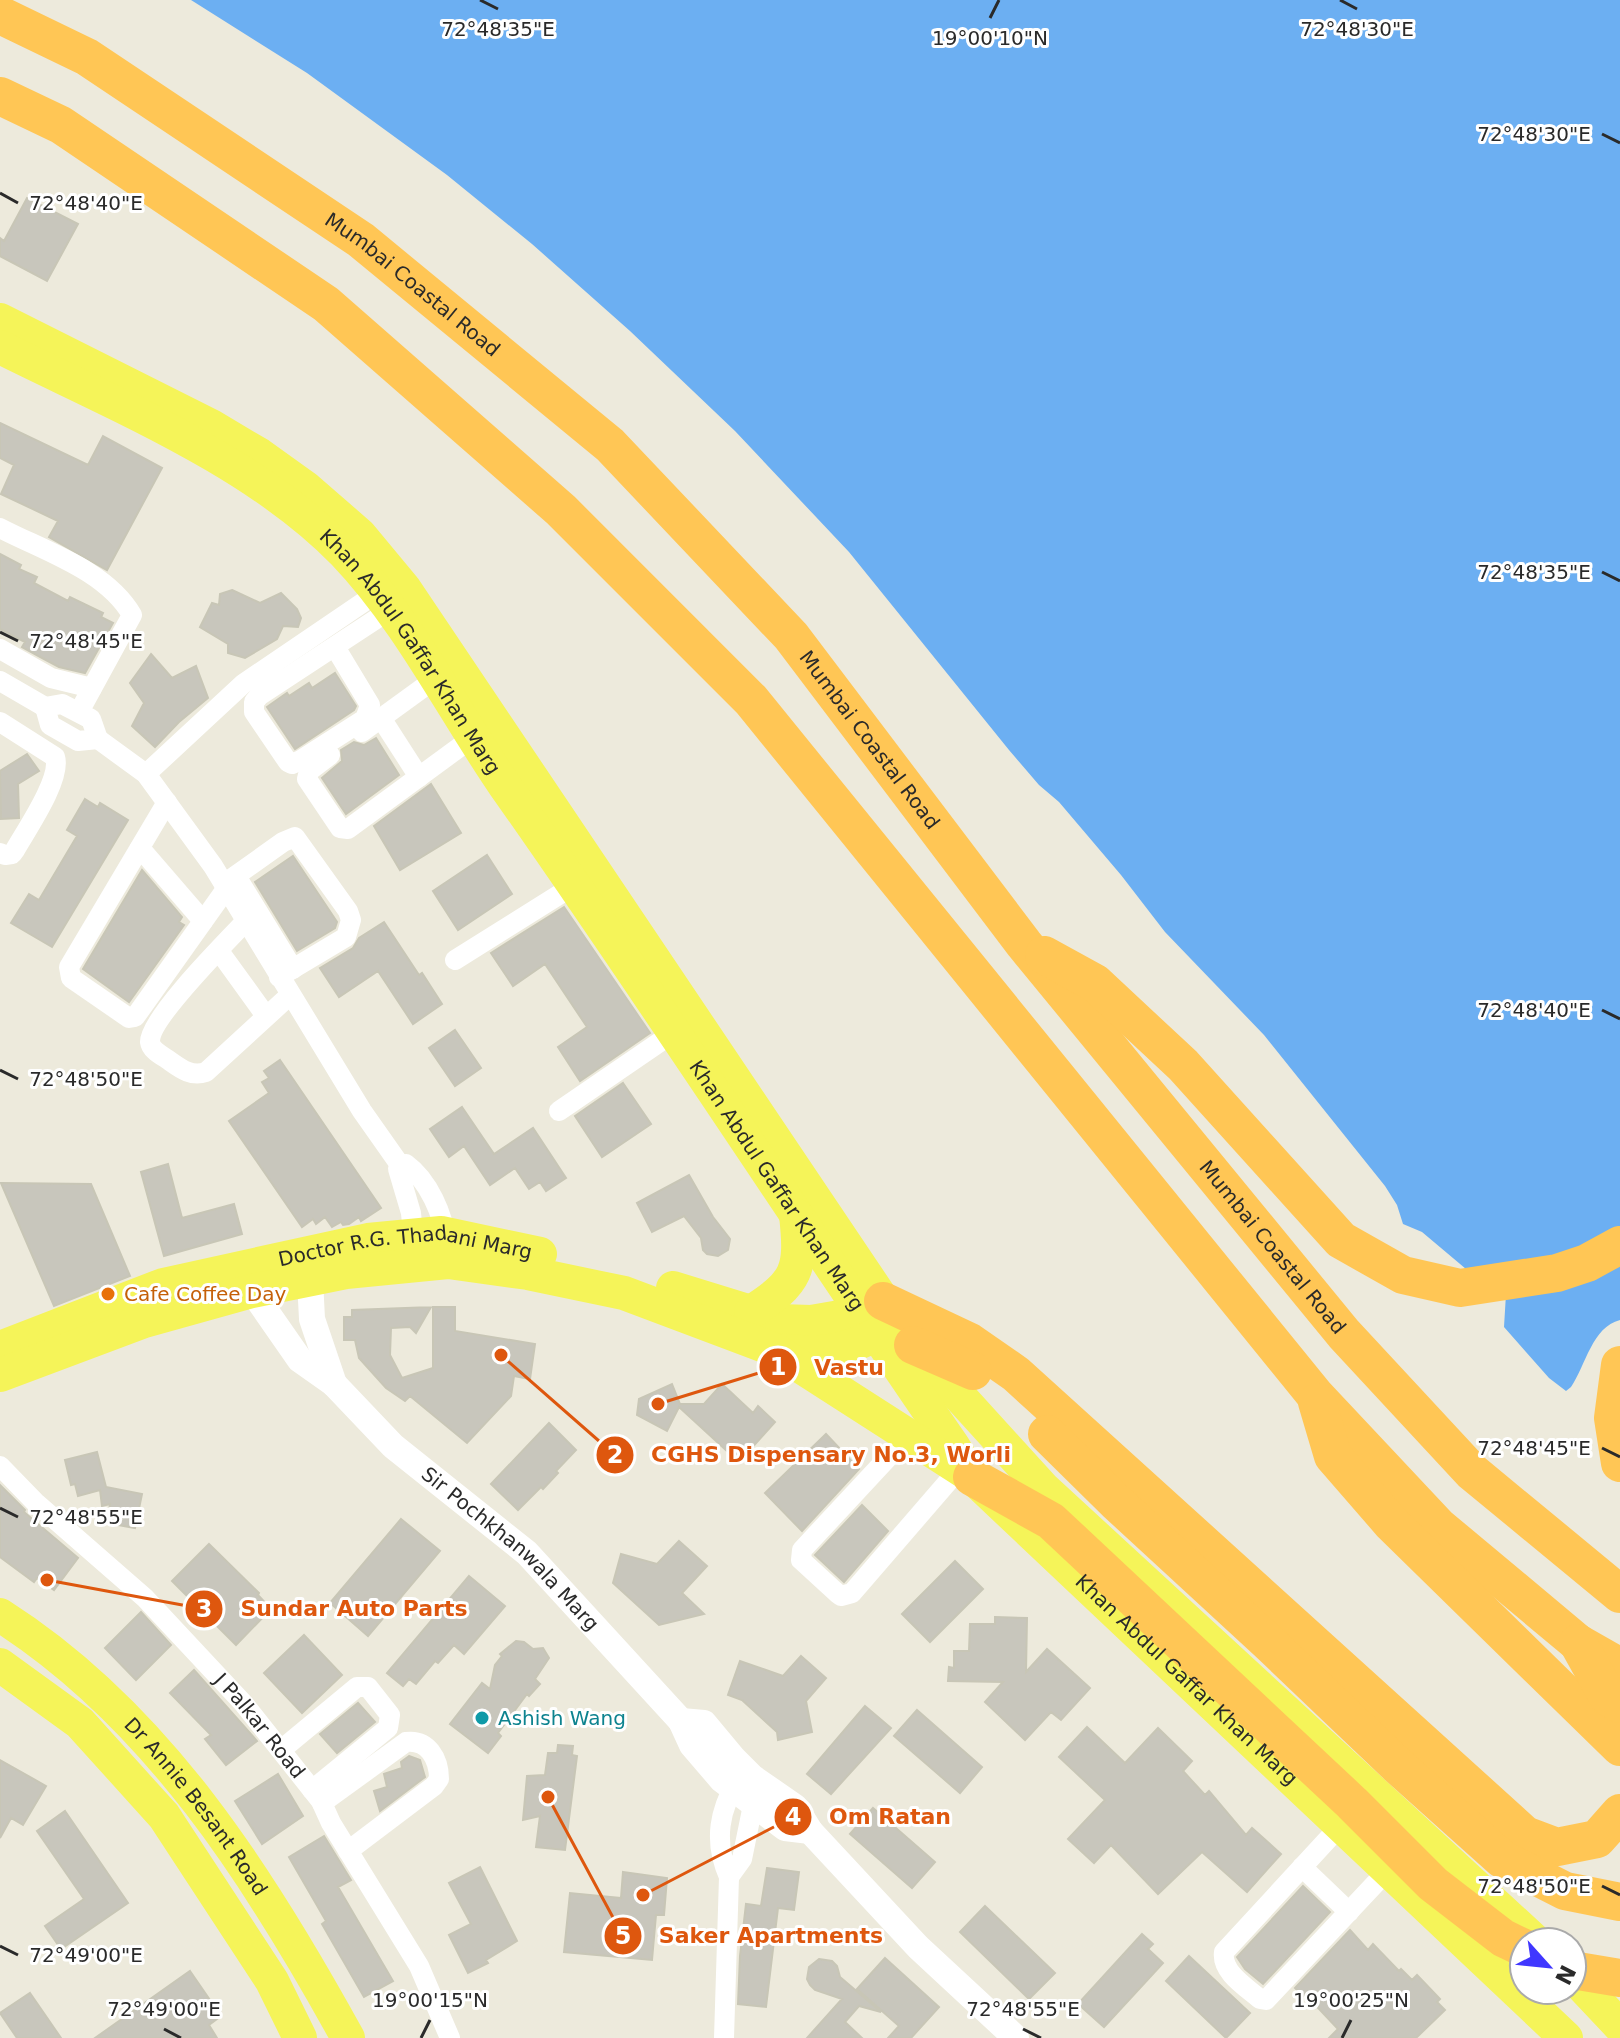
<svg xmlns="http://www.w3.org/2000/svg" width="1620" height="2038" font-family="'DejaVu Sans',sans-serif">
  <rect width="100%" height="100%" fill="#edeadc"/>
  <path fill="#6caff2" d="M191,0H1620V1320C1592,1327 1586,1365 1571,1387L1566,1391L1549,1378L1504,1327L1506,1294L1466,1269L1422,1232L1403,1224L1397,1205L1385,1186L1264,1035L1165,932L1121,875L1059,802L1039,785L1009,750L849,552L735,431L630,331L532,244L447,175L307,73Z"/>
  <path fill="#c8c6bc" stroke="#c8c6b6" stroke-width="2" d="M27,198L78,224L47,281L0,256V238L4,241Z
    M0,423L88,465L103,436L162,468L107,570L49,537L58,521L1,494L14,465L0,458Z
    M0,554L21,565L19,569L37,577L34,583L68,601L70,597L103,613L101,617L113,623L85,673L59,667L44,659L22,647L25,642L0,629Z
    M232,590L260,603L281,593L297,609L301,618L298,627L283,626L277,639L245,658L228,653V644L200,627L212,603L219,605L220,594Z
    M151,654L172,678L196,666L208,698L179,722L155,747L132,726L144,703L130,683Z
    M335,673L356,706L354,710L295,749L267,707L287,693L289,696L309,683L312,688Z
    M376,738L399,775L346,814L322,778L342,761L341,750L354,742L364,745Z
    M27,754L39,771L18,784L19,818L1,819L0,771Z
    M431,784L461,833L400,870L374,826Z
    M85,799L98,807L100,803L128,820L52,947L11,923L29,894L39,900L77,836L67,830Z
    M487,855L512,894L458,930L433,891Z
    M293,856L337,922L335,928L297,951L255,882Z
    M142,870L182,917L179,922L184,925L129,1002L83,969Z
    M564,907L650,1033L580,1081L558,1047L587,1027L545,964L513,986L491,953Z
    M384,922L419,975L422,973L442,1004L413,1024L378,971L339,997L320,968L353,948L359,938Z
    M455,1030L481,1068L455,1086L429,1048Z
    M280,1060L381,1208L361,1221L359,1217L349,1224L343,1225L341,1222L332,1227L325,1217L316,1224L313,1219L302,1227L229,1121L269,1093L262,1082L269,1078L264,1071Z
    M623,1083L651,1124L602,1157L575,1116Z
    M462,1107L494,1154L533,1128L566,1178L546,1191L540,1182L529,1189L515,1168L490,1185L464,1146L449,1157L430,1129Z
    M168,1164L182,1218L234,1204L242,1234L164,1256L141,1172Z
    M689,1175L713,1217L730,1239L728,1250L718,1256L707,1254L703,1250L701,1238L684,1216L652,1232L637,1203Z
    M1,1183L91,1184L130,1276L54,1306Z
    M431,1307L416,1333L410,1327L391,1328L390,1355L402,1378L433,1368V1307H455V1331L535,1344L530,1379L514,1376L511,1396L467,1443L410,1396L405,1401L386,1388L359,1358L355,1340H344V1317H352V1310Z
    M672,1384L680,1404H704L722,1384L753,1413L758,1406L775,1422L739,1462L679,1407L667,1431L637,1415L639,1399Z
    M549,1423L576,1450L556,1471L558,1473L543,1489L541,1487L518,1510L491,1484Z
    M826,1434L859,1469L802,1531L765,1493Z
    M97,1452L106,1487L142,1494L135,1528L107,1523L110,1504L102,1506L100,1490L78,1496L75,1484L71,1485L65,1460Z
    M0,1485L25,1510L24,1512L78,1558L54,1590L37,1578L34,1582L0,1557Z
    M862,1505L888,1531L844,1582L815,1555Z
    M401,1519L440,1551L368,1636L330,1603Z
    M679,1541L707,1566L682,1593L704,1614L659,1625L613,1583L621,1554L657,1564Z
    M209,1544L259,1593L258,1595L271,1609L236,1645L172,1581Z
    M955,1561L983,1589L930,1642L902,1614Z
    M469,1576L505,1606L464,1654L454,1645L438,1663L435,1661L416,1684L409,1679L403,1686L387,1673Z
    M141,1612L171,1645L136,1680L105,1648Z
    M995,1617L1027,1618L1026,1672L1047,1649L1090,1688L1061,1720L1051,1712L1025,1740L985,1702L1003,1682L948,1681L949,1667L954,1668V1651H969L970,1624H995Z
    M304,1635L342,1675L302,1713L264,1673Z
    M516,1641L524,1642L533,1649L543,1648L549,1658L535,1679L540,1684L529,1696L527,1694L498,1733L501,1736L488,1753L450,1724L482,1683L490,1689L495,1665L502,1656L500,1654Z
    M801,1656L826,1678L806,1701L812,1732L778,1740L777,1732L742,1700L728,1695L740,1661L783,1676Z
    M194,1670L257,1741L226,1765L205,1739L211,1735L170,1693Z
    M358,1703L375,1722L337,1753L320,1734Z
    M865,1706L891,1728L831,1794L807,1774Z
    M917,1710L982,1767L960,1793L894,1736Z
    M1087,1727L1125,1763L1158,1728L1192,1761L1183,1771L1205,1795L1209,1791L1246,1835L1252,1828L1281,1854L1247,1892L1202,1852L1158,1894L1111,1845L1094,1863L1068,1839L1105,1800L1059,1757Z
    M558,1745L573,1746L572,1755L577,1756L565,1850L536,1847L540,1816L523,1820L527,1776L545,1775L548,1753H557Z
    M409,1756L420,1760L425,1777L380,1811L374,1791L387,1787L384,1774L402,1768L401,1762Z
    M0,1760L46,1786L23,1825L11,1818L0,1838Z
    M278,1774L303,1816L262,1844L235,1801Z
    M873,1808L935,1862L912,1888L850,1834Z
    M65,1811L128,1903L61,1949L45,1926L84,1899L37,1831Z
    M324,1836L351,1880L338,1887L393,1981L364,1997L322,1924L326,1921L289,1857Z
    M480,1867L517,1941L486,1960L488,1963L468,1973L449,1935L471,1924L449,1883Z
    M767,1868L799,1872L794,1910L778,1908L766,2007L738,2004L740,1956L746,1904L761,1906Z
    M623,1872L667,1878L664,1915H656L652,1960L564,1952L570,1893L621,1898Z
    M1303,1886L1330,1912L1263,1984L1245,1969L1237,1957Z
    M985,1906L1055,1973L1029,1999L960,1932Z
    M1350,1930L1368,1950L1373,1944L1399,1971L1401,1969L1412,1980L1417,1975L1440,1999L1437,2002L1445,2010L1416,2038H1329L1338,2029L1305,1994L1303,1996L1295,1988Z
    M1142,1934L1153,1944L1148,1949L1163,1963L1104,2027L1078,2004Z
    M1189,1956L1250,2013L1226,2038L1166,1981Z
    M885,1958L939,2007L911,2038H888L899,2026L857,1989Z
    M819,1959L832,1961L837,1966L840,1977L881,2012L859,2006L845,2022L862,2038H807L842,1999L815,1990L810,1985L807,1979L809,1967Z
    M190,1971L221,2016L209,2025L217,2038H95Z
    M30,1993L61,2038H17L0,2013Z"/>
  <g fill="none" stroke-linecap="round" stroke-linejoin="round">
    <g stroke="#fff" stroke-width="20">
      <path d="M0,528C44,551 106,570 132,615L79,712"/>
      <path d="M335,647L370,705L365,719L301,760L292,764L288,762L254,712V702L259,696L390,610"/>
      <path d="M0,649L51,678L92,688"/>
      <path d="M0,681L45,707"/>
      <path d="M62,704L91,719L98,739L78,741L50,725L45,707Z"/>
      <path d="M381,718L419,777"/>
      <path d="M0,722L55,757C62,778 27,829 15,850L12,854L5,855L0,853"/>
      <path d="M362,732L435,679"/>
      <path d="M98,739L146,774L213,866L362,1111L400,1165"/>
      <path d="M330,755L309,771L307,779L340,828L348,829L472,738"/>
      <path d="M146,774L243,684L377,593"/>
      <path d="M167,802L69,967L71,978L129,1018L135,1017L226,889"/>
      <path d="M140,848L203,921"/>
      <path d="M236,876L293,969"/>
      <path d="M224,884L283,842L295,837L348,911L351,920L346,937L279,977"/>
      <path d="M246,921C227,941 149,1019 150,1042C151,1050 161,1055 167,1059C180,1068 190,1077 206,1072L290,995"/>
      <path d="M219,951L266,1016"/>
      <path d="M455,960L573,886"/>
      <path d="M559,1111L673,1033"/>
      <path d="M414,1245L411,1213L398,1169L400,1165L406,1164C428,1180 444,1215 446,1242"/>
      <path d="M908,1436L802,1550L801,1560L837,1593L841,1596L852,1593L959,1469"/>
      <path id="s1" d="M0,1466L35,1502L145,1598L244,1704L321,1801L331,1823L419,1966L450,2038"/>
      <path d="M281,1750L357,1687H368L390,1715L388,1728L312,1790"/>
      <path d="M740,1776C719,1809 713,1841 729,1877L742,1859L753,1805L759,1795"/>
      <path d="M322,1803L406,1742C428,1739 439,1759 439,1779L434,1786L348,1851"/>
      <path d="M1341,1825L1224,1952C1221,1972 1246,1987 1260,1999L1266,2000L1388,1870"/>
      <path d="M1302,1867L1349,1912"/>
      <path d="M724,2038L729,1877"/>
    </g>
    <g stroke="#fff" stroke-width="26">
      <path d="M305,1264L310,1280L312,1319L334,1384"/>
      <path id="s2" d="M248,1277L252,1291L300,1360L334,1384L393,1446L527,1553L681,1721"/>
      <path d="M681,1721L704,1723L734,1759L752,1777L795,1807L810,1831L785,1828L722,1780L692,1745Z"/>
      <path d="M810,1831L918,1947L1016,2038"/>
    </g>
    <g stroke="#f5f459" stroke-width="34">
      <path d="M0,320L211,426L260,455L306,488L360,535L404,588L913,1345L1043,1488L1536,1942"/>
      <path id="s3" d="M0,347C114,404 255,461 344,553C409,621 452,709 505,786C658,1003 802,1227 953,1446L972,1477L1566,2038"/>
      <path d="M673,1288L780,1321L811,1322L863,1313L879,1303"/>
      <path d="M751,1312C798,1282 802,1270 796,1215"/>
      <path id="s4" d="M0,1348L163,1285L368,1240L441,1233L540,1254"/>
      <path d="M779,1350C826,1357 854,1349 895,1324"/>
      <path d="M0,1375L144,1321L252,1291L346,1272L448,1262L528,1273L624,1293L757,1343L775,1350L965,1472"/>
      <path id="s5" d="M0,1615C157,1715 260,1878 348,2038"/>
      <path d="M0,1665L80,1723L164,1816L272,1981L300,2038"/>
      <path d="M1572,1975L1620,2026"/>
    </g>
    <g stroke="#ffc655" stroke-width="38">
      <path id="s6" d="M0,15L87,57L361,240L610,445L791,636L1024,944L1344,1334L1472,1472L1620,1594"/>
      <path d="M0,96L61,125L326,304L561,510L751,700L1315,1395L1438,1526L1578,1643L1620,1667"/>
      <path d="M1044,955L1095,983L1183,1065L1341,1240L1403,1275L1460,1288L1557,1273L1587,1263L1620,1245"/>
      <path d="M883,1301L970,1342L1016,1374L1525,1835L1557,1847L1597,1839L1620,1813"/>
      <path d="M913,1345L973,1371"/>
      <path d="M1620,1365L1613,1418L1620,1463"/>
      <path d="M1317,1402L1333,1456L1392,1524L1620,1747"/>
      <path d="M1047,1434L1116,1502L1268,1642L1397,1765L1502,1859L1565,1891L1620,1902"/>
      <path d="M972,1477L1051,1521L1352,1803L1433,1884L1503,1938L1524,1948"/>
      <path d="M1578,1643L1608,1697L1620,1704"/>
      <path d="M1572,1970L1620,1978"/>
    </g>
  </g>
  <path fill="none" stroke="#2a2a2a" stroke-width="3" d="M480,0L498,9M1340,0L1357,9M990,18L999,0M1602,134L1620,143M0,193L18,203M1602,572L1620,581M0,632L18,641M1602,1010L1620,1019M0,1070L18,1079M1602,1448L1620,1457M0,1508L18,1517M1602,1886L1620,1895M0,1946L18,1955M164,2029L181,2038M1023,2029L1041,2038M421,2038L430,2020M1342,2038L1351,2020"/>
  <circle fill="#e8710a" stroke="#fff" stroke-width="3" cx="108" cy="1294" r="8"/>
  <circle fill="#0f9aa8" stroke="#fff" stroke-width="3" cx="482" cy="1718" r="8"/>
  <g text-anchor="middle" stroke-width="6" stroke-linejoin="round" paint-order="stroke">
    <g font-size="20" fill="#2a2a2a" stroke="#fff">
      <text dy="7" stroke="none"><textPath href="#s6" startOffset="494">Mumbai Coastal Road</textPath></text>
      <text dy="7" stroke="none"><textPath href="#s3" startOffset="522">Khan Abdul Gaffar Khan Marg</textPath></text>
      <text dy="7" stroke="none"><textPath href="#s6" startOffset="1142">Mumbai Coastal Road</textPath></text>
      <text dy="7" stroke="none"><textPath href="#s3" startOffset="1170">Khan Abdul Gaffar Khan Marg</textPath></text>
      <text dy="7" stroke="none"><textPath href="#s6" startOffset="1790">Mumbai Coastal Road</textPath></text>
      <text dy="7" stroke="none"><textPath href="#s4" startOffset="422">Doctor R.G. Thadani Marg</textPath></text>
      <text dy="7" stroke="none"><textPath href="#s2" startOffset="382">Sir Pochkhanwala Marg</textPath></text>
      <text dy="7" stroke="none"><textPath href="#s3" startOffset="1816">Khan Abdul Gaffar Khan Marg</textPath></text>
      <text dy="7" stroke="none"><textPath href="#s1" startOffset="368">J Palkar Road</textPath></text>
      <text dy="7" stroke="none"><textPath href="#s5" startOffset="276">Dr Annie Besant Road</textPath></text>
    </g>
    <g font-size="20" fill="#c56008" stroke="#fff" text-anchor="start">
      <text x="124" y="1301">Cafe Coffee Day</text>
    </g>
    <g font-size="20" fill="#0d838f" stroke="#fff" text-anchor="start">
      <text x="498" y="1725">Ashish Wang</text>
    </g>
  </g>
  <g font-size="20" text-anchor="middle" fill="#2a2a2a" stroke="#fff" stroke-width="6" stroke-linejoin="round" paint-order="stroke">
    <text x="498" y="36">72°48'35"E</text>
    <text x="1357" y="36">72°48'30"E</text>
    <text x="990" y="45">19°00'10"N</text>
    <text x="1534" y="141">72°48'30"E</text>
    <text x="86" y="210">72°48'40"E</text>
    <text x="1534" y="579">72°48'35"E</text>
    <text x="86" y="648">72°48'45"E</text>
    <text x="1534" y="1017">72°48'40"E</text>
    <text x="86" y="1086">72°48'50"E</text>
    <text x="1534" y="1455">72°48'45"E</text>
    <text x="86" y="1524">72°48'55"E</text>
    <text x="1534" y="1893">72°48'50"E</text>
    <text x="86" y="1962">72°49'00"E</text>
    <text x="430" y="2007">19°00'15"N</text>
    <text x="1351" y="2007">19°00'25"N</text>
    <text x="1023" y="2016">72°48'55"E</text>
    <text x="164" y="2016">72°49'00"E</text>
  </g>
  <path fill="none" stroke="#de570e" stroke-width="3" d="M658 1404L778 1367M501 1355L615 1455M47 1580L204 1609M643 1895L793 1817M548 1797L623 1936"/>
  <g fill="#de570e" stroke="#fff" stroke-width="3">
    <circle cx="658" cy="1404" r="8"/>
    <circle cx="501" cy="1355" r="8"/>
    <circle cx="47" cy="1580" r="8"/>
    <circle cx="643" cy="1895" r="8"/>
    <circle cx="548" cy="1797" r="8"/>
    <circle cx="778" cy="1367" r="20"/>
    <circle cx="615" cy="1455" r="20"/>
    <circle cx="204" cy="1609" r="20"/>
    <circle cx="793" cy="1817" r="20"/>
    <circle cx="623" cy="1936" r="20"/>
  </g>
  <g font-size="24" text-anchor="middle" font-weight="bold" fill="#fff">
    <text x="778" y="1375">1</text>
    <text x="615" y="1463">2</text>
    <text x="204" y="1617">3</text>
    <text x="793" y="1825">4</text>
    <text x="623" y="1944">5</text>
  </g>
  <g font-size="22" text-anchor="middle" font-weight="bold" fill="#de570e" stroke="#fff" stroke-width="6" stroke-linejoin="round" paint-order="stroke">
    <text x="849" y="1375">Vastu</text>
    <text x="831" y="1462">CGHS Dispensary No.3, Worli</text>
    <text x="354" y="1616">Sundar Auto Parts</text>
    <text x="890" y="1824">Om Ratan</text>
    <text x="771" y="1943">Saker Apartments</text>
  </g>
  <g transform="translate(1548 1966) rotate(117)"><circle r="38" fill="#ffffff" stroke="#aaaaaa" stroke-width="2"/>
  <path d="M0-6L14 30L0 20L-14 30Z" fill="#4037ff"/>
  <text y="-12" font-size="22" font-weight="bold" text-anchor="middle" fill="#2a2a2a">N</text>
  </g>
</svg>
